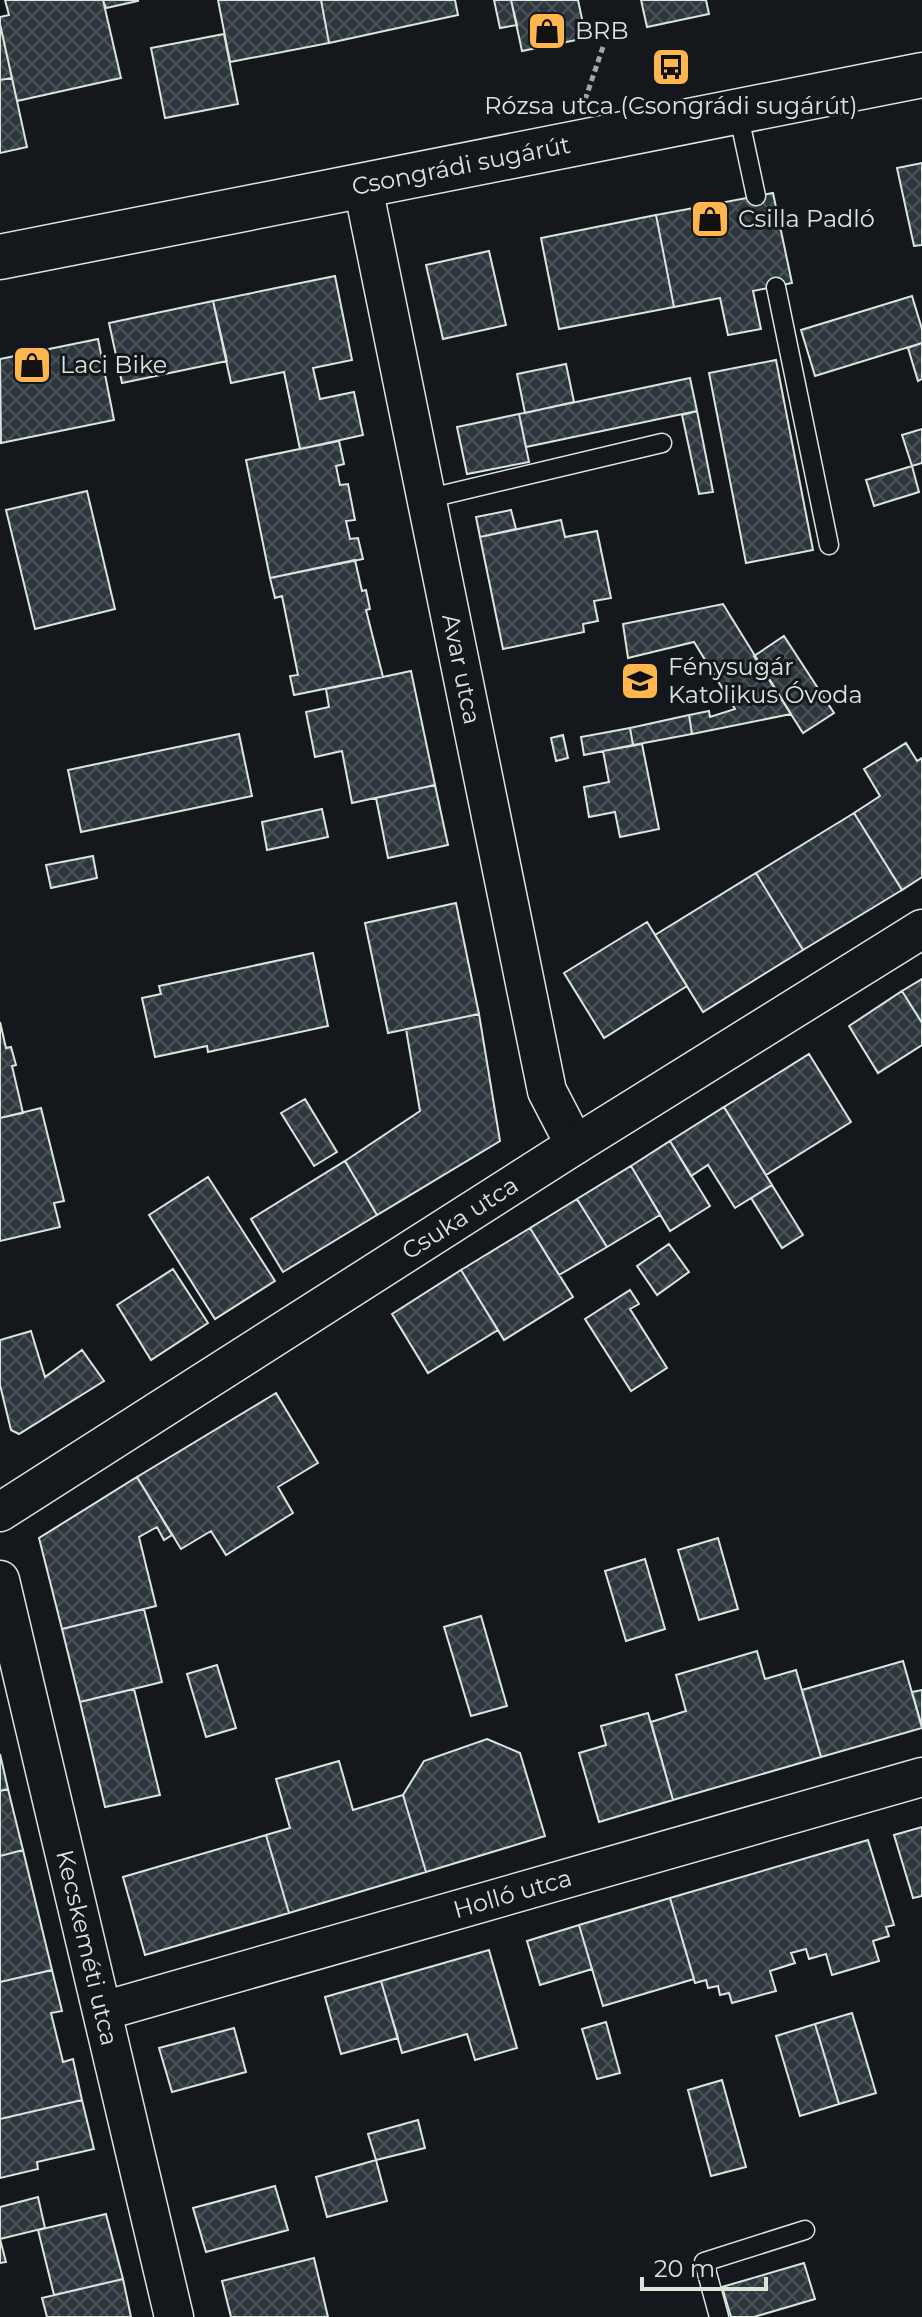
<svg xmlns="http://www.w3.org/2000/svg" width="922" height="2317" font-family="Montserrat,sans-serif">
  <defs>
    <pattern id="building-cross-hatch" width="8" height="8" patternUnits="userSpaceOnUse" patternTransform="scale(2)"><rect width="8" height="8" fill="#2c363c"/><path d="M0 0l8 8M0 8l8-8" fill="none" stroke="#4a5358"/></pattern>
  </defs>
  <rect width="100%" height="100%" fill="#14181c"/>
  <path fill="url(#building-cross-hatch)" stroke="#d8e6dc" stroke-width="2" d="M5,0H103L121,78L17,101L0,24V17L9,15Z
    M103,0H138V1L106,8Z
    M218,0H321L329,43L230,62Z
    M321,0H455L458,15L329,43Z
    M494,0H511L517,25L500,28Z
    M511,0H578L586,38L522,51Z
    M641,0H706L709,14L647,27Z
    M0,24L12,78L0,80Z
    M224,34L238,104L165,118L151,48Z
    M12,78L27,147L0,153V80Z
    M922,163V245L914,246L897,168Z
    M773,193L792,283L753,291L761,329L728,335L720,298L674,307L656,215Z
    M656,215L674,307L559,329L541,238Z
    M489,251L506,325L443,339L426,265Z
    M335,276L352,360L313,368L320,399L354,392L363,435L300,449L284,372L231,383L213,301Z
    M912,296L922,329V343L815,376L801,330Z
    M213,301L227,361L122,383L109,323Z
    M98,339L114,420L1,443L0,359Z
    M922,343V379L918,381L908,348Z
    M776,360L813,550L746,563L709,373Z
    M566,364L574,402L525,413L517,374Z
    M690,378L697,411L526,447L519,414Z
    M697,411L713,492L699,494L682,415Z
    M519,414L529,462L467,474L457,427Z
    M922,429V463L912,466L902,435Z
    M339,441L344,464L336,466L340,485L348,484L355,520L346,521L350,539L358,538L363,559L270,578L246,460Z
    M912,466L919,492L874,506L866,480Z
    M87,491L115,609L35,629L6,510Z
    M511,510L516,529L480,537L476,517Z
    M561,520L565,537L597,531L611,598L594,601L598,621L583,624L584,632L503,649L480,537Z
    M355,560L362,591L366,590L370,609L366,610L383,677L294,695L290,676L298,675L282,596L275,598L270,578Z
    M723,604L791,714L692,734L689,715L709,711L710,717L735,709L694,642L628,658L623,624Z
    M784,636L834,713L803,733L754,656Z
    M411,671L435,785L352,803L342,751L315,757L306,712L329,707L326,689Z
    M689,715L692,734L633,745L630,728Z
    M630,728L633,745L584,755L581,737Z
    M239,734L252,796L81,832L68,770Z
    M563,735L568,758L556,761L551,738Z
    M906,743L917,761L922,758V877L902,890L854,813L880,796L864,769Z
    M642,744L659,829L620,837L615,812L589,817L584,787L609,782L603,751Z
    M435,785L448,845L388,858L376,798Z
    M322,809L328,837L267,850L262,822Z
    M854,813L902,890L803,950L756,873Z
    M93,856L97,878L51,888L46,865Z
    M756,873L803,950L703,1012L655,935Z
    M456,903L479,1014L388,1033L365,923Z
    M647,922L687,986L604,1038L564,973Z
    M313,953L328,1026L208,1052L207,1046L155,1057L142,998L161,994L159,986Z
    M922,979V1023L902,991Z
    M902,991L922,1023V1045L878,1073L849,1026Z
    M479,1014L500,1141L377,1215L345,1161L420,1111L406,1029Z
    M0,1022L6,1048L11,1047L16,1065L12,1066L23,1113L0,1118Z
    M809,1054L851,1122L766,1175L724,1107Z
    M305,1099L337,1152L314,1166L281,1113Z
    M724,1107L772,1185L735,1208L708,1165L691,1176L670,1141Z
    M41,1108L64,1201L54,1203L60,1227L0,1241V1118Z
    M670,1141L710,1206L670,1231L631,1166Z
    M345,1161L377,1215L283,1272L251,1219Z
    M631,1166L660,1215L607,1247L577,1199Z
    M208,1177L275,1281L215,1319L149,1215Z
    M772,1185L803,1235L782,1248L751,1198Z
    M577,1199L607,1247L559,1275L530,1228Z
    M530,1228L573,1297L504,1340L461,1270Z
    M669,1244L689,1272L657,1295L637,1266Z
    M173,1269L208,1323L151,1360L117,1305Z
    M461,1270L498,1330L428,1373L392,1314Z
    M630,1290L639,1304L630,1309L667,1368L631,1391L585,1319Z
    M31,1331L45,1377L82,1350L104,1381L19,1434L11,1430L0,1385V1340Z
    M276,1393L318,1463L278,1487L293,1513L226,1555L211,1531L181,1549L137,1477Z
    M137,1477L172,1535L164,1540L157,1527L139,1537L156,1606L62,1629L39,1538Z
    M718,1538L738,1609L699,1620L678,1550Z
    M645,1559L665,1629L626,1641L605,1571Z
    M144,1609L162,1682L80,1702L62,1629Z
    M481,1616L507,1706L471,1716L444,1627Z
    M757,1651L765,1679L796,1670L821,1757L673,1800L651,1722L686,1711L676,1675Z
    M903,1661L922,1728L821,1757L802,1690Z
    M217,1665L236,1728L206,1737L187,1674Z
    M134,1689L160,1795L105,1807L80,1702Z
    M922,1690V1727L912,1692Z
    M648,1713L673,1800L599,1822L579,1753L606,1745L601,1726Z
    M487,1739L520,1753L545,1836L426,1872L403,1795L424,1761Z
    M0,1754L8,1789L0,1791Z
    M339,1761L353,1810L403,1795L426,1872L289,1913L266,1835L290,1828L276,1779Z
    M8,1789L23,1850L0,1856V1791Z
    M922,1827V1896L913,1898L894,1835Z
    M266,1835L289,1913L145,1955L123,1877Z
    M868,1840L894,1925L886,1927L889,1936L873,1941L879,1961L832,1975L826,1954L809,1959L806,1949L791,1953L795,1963L770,1971L776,1991L732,2003L729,1993L720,1995L718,1986L708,1988L706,1980L695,1983L670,1898Z
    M23,1850L52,1970L0,1982V1856Z
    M670,1898L694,1979L603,2006L579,1925Z
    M579,1925L592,1969L540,1985L527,1941Z
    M489,1950L517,2048L475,2060L467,2034L402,2053L381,1981Z
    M52,1970L62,2011L51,2013L63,2062L73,2059L82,2100L0,2119V1982Z
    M381,1981L398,2038L341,2054L325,1997Z
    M852,2013L876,2093L839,2104L815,2024Z
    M606,2022L620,2073L597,2079L582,2029Z
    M815,2024L839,2104L800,2116L776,2036Z
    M234,2028L246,2072L172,2092L159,2048Z
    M722,2080L746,2167L711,2176L688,2090Z
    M82,2100L94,2149L37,2162L38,2169L0,2178V2119Z
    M418,2120L425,2148L376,2160L368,2134Z
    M376,2160L387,2201L327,2217L316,2177Z
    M275,2186L288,2230L206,2252L193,2208Z
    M38,2197L45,2228L0,2239V2207Z
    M106,2214L123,2279L54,2295L38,2230Z
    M0,2239L6,2262L0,2263Z
    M314,2258L328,2317H231L222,2281Z
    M804,2263L815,2299L754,2317H731L722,2287Z
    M123,2279L131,2317H47L42,2298Z"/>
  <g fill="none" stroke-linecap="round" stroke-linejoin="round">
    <g stroke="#d8e6dc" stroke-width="21">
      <path id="lane" d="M738,112L756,196
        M776,287L829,545
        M426,499L662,443
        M719,2317L704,2262L805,2230"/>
    </g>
    <g stroke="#d8e6dc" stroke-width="41">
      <g id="street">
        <path id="s1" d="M363,187L547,1091L575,1145"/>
        <path id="s2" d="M0,1512L575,1145L922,929"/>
        <path id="s3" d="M0,1580L174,2317"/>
        <path id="s4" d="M103,2011L922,1777"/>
      </g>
    </g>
    <g stroke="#d8e6dc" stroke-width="47">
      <g id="secondary">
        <path id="s5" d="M0,257L922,75"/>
      </g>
    </g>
    <path stroke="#9da8a2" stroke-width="5" stroke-dasharray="6 4" stroke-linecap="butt" d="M585,100L604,44"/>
    <use href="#lane" stroke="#14181c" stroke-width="18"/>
    <use href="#street" stroke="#14181c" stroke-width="38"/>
    <use href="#secondary" stroke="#14181c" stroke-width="44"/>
  </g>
  <defs>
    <g id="shop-square" transform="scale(2)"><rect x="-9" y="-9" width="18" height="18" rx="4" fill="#ffb74d" stroke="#14181c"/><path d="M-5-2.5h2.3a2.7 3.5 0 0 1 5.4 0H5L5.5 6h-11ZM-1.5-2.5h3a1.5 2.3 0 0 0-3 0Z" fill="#111"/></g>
    <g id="bus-square" transform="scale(2)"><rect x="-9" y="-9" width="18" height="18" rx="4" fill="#ffb74d" stroke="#14181c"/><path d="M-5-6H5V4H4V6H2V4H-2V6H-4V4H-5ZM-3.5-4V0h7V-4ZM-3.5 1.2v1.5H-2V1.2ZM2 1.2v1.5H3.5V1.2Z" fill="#111"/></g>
    <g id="school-square" transform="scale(2)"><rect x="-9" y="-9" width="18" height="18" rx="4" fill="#ffb74d" stroke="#14181c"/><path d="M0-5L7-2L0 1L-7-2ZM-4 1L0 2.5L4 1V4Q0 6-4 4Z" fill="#111"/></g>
  </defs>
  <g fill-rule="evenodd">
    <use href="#shop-square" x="547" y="31"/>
    <use href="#bus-square" x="671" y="67"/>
    <use href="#shop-square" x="710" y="219"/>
    <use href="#shop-square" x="32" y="365"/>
    <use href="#school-square" x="640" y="681"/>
  </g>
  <g text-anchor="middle" stroke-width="6" stroke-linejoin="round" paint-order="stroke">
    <g font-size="24" fill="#d8e6dc" stroke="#14181c" text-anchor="start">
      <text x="575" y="39">BRB</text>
      <text x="671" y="114" text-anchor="middle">Rózsa utca (Csongrádi sugárút)</text>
      <text x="738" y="227">Csilla Padló</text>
      <text x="60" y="373">Laci Bike</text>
      <text x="668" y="675">Fénysugár<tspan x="668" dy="28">Katolikus Óvoda</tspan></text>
    </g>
    <g font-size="24" fill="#d8e6dc" stroke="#14181c">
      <text dy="8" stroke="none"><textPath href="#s5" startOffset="470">Csongrádi sugárút</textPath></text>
      <text dy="8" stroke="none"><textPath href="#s1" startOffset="492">Avar utca</textPath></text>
      <text dy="8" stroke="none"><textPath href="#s2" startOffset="546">Csuka utca</textPath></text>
      <text dy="8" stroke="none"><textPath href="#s4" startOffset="426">Holló utca</textPath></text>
      <text dy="8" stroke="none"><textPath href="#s3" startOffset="378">Kecskeméti utca</textPath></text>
    </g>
  </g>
  <path d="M642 2277v12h124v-12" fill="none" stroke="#d8e6dc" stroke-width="4"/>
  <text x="654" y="2277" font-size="24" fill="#d8e6dc" stroke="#14181c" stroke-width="6" paint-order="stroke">20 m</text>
</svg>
